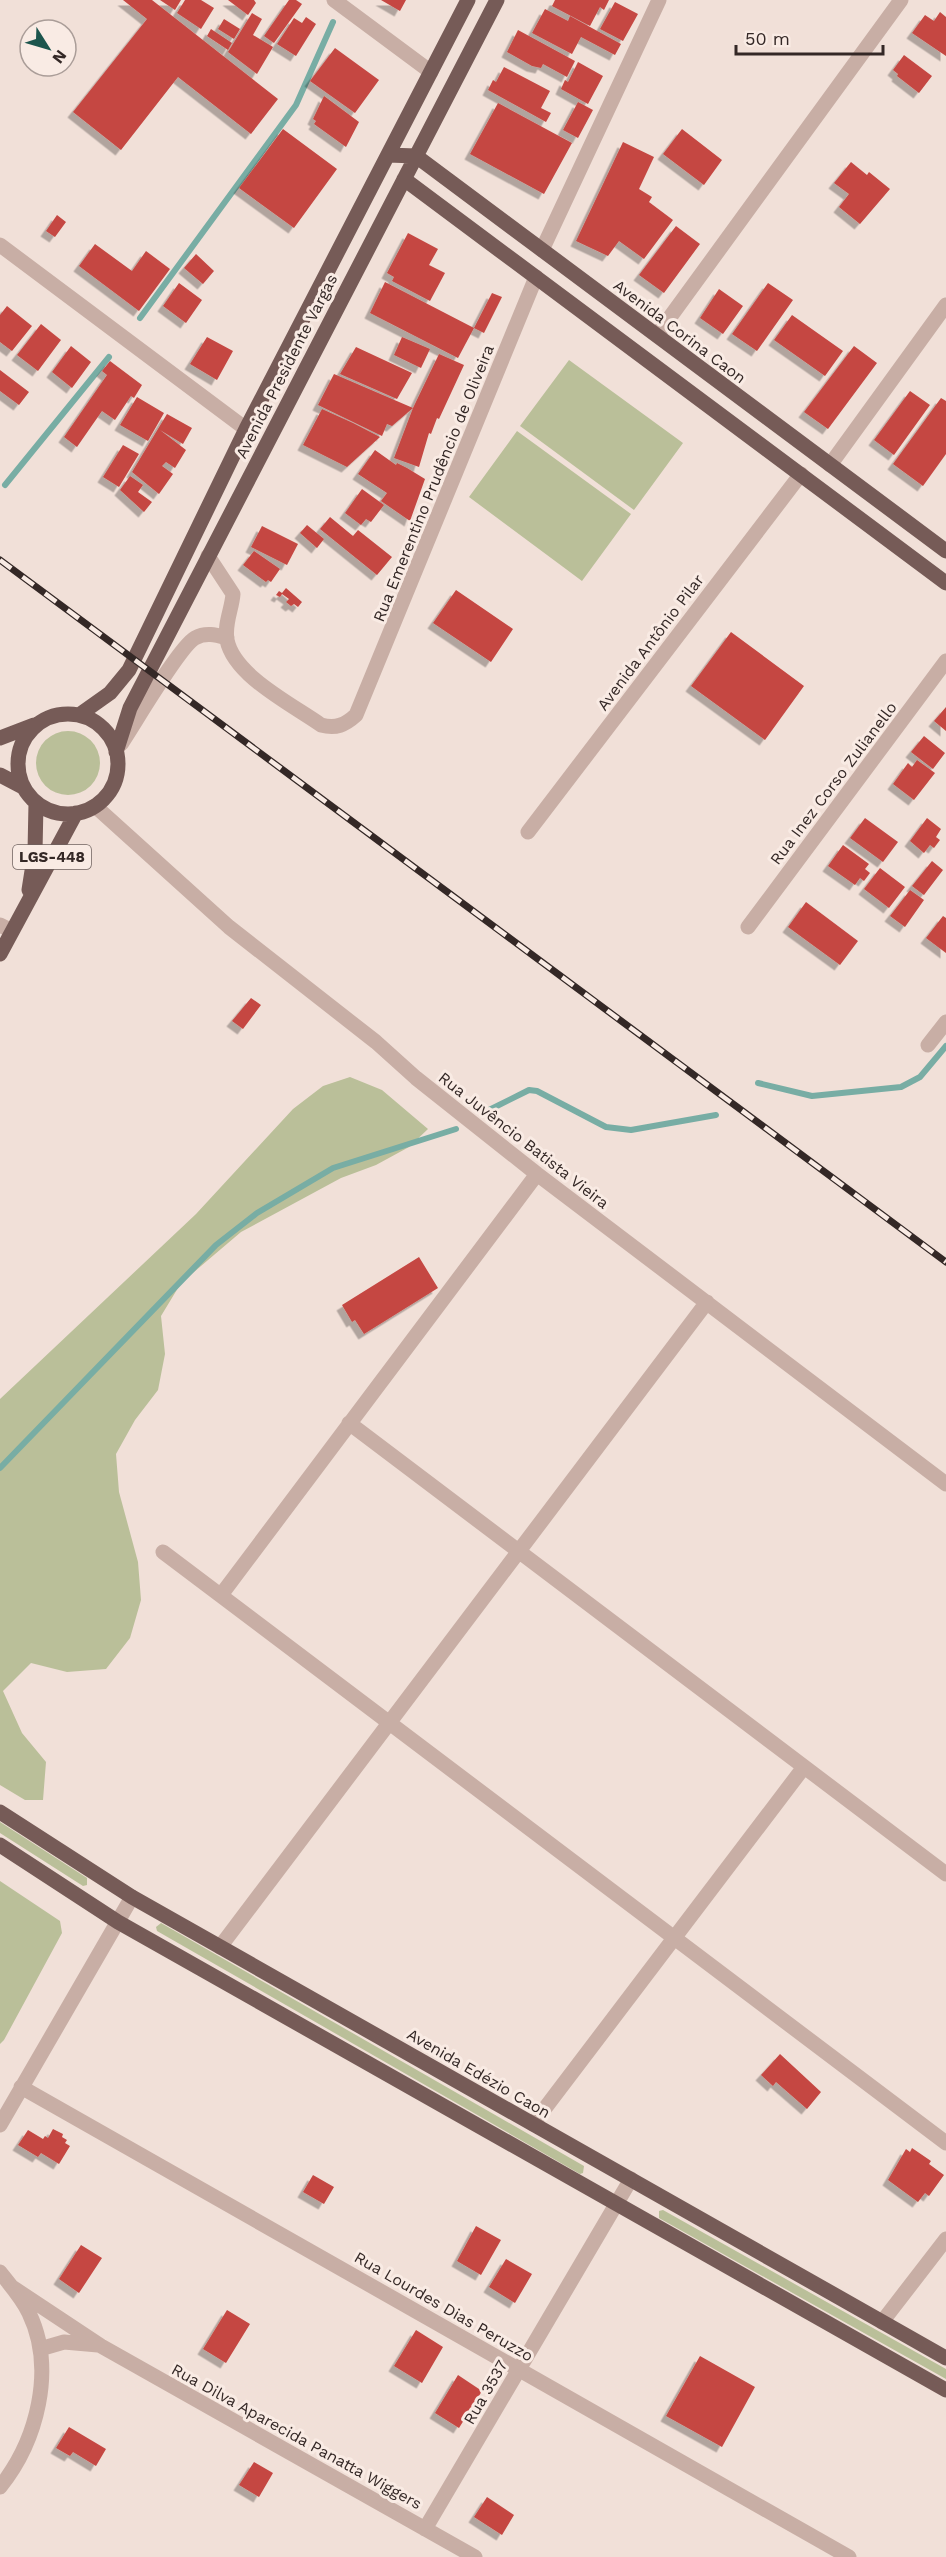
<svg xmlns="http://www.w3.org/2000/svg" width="946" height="2557" font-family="'Work Sans',sans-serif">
  <defs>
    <filter id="shadow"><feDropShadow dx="-5.5" dy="5.5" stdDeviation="0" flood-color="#0004"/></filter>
  </defs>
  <rect width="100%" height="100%" fill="#f1e0d8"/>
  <path fill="#babf99" d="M569,360L683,443L634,510L520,426Z
    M517,431L631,514L582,581L469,497Z
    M36 763a32 32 0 1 1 64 0a32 32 0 1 1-64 0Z
    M350,1077L382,1090L428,1129L409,1147L376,1165L341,1178L241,1232L181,1283L161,1316L165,1354L158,1390L135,1420L116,1454L119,1492L138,1562L141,1600L130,1638L106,1669L67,1672L31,1663L3,1691L22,1733L46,1762L43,1800H25L0,1785V1399L196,1214L293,1109L323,1086Z
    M0,1822L87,1878V1885L83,1886L0,1833Z
    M0,1881L60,1921L62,1933L4,2040L0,2044Z
    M161,1923L584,2166L583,2173L580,2174L157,1931L156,1927Z
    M663,2210L946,2369V2379L659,2218V2211Z"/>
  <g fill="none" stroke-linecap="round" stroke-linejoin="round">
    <path stroke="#78ada4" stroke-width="6" d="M140,318L296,105L333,22
      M5,485L109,357
      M758,1083L812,1096L901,1087L920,1077L946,1046
      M485,1112L529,1090L537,1091L606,1127L631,1130L716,1115
      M0,1468L216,1245L257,1213L333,1168L456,1129"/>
  </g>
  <path fill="#c54742" filter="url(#shadow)" d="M123,0H152L278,99L251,134L178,77L121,150L73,112L147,19Z
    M160,0H181L175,10Z
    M185,0H201L214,8L201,29L177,13Z
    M228,0H254L256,3L248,15Z
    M289,0H296L302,4L274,43L264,36Z
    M381,0H406L400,11Z
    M555,0H609L604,10L600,7L590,26L552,6Z
    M615,2L638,14L623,41L600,29Z
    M545,9L568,21L570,16L621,44L615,55L581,37L572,54L532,33Z
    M940,12L946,17V56L912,33L925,15L934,21Z
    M252,13L262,19L253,35L273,47L257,74L228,52Z
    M306,17L316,24L296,56L277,44L294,18L302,23Z
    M224,19L240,29L234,39L218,29Z
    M211,29L232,43L228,50L207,36Z
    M518,30L575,61L567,77L543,64L541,68L532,66L507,52Z
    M335,48L379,80L355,113L310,81Z
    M904,55L932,76L919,93L897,76L898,74L893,70Z
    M578,62L603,76L588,104L561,89L565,80L568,82Z
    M504,67L550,91L541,108L551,113L546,122L488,90L493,80L496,82Z
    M324,96L359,122L346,147L314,124L316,121L313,119Z
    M578,102L593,110L578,138L563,130Z
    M498,103L572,143L544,194L470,154Z
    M283,129L337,169L294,228L239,188Z
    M682,129L722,160L704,185L663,154Z
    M623,142L654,157L639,189L652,197L649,202L673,220L644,259L619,241L608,256L576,241Z
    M851,162L867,175L869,172L890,189L860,224L839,207L849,194L834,183Z
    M57,215L66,222L55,237L46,231Z
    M676,226L700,244L664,293L639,275Z
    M408,233L438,249L429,265L445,273L430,301L392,281L394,277L387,273Z
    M95,244L132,271L146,251L170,269L139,311L79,266Z
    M196,254L214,271L203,284L184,268Z
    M385,282L474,328L492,293L502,297L484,333L474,328L458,358L370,313Z
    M179,283L202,300L186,323L163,306Z
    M768,283L793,300L757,351L732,334Z
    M719,289L743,306L723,334L700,318Z
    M7,306L32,326L12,351L0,342V315Z
    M792,315L843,351L825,376L774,340Z
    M41,324L61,340L38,371L17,355Z
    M207,337L233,351L217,380L190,364Z
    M402,337L430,349L421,368L394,355Z
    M71,346L91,362L72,388L52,372Z
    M854,346L877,363L828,429L804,412Z
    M356,347L412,373L397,399L340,374Z
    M439,354L464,365L439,419L437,418L431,434L429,433L419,467L394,458L413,408Z
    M110,361L142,385L134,398L131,396L115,420L102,411L77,447L64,437L107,375L102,371Z
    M0,370L29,392L19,405L0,391Z
    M334,374L413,408L392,426L387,424L382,436L318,405Z
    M910,391L930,405L894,455L874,440Z
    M137,397L164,413L148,441L120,425Z
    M941,398L946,401V454L923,486L893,464Z
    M322,409L353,423L380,437L347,467L303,445Z
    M167,414L192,428L183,444L160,430L186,450L175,468L166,462L162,466L173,474L159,494L132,472Z
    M123,445L139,454L119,487L103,477Z
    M375,450L396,465L397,463L407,468L425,479L410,521L381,501L387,493L358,474Z
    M130,476L143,485L138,492L152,502L144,512L120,490Z
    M362,489L384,505L371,522L366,519L361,525L345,513Z
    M330,517L353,536L358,530L392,557L377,575L320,529Z
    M307,525L324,539L317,548L300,533Z
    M262,526L298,544L287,565L251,547Z
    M254,551L280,569L271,582L268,580L266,582L243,565Z
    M286,588L302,602L298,607L294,604L291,606L286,602L289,599L282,594L280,597L276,595L279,591L282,593Z
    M456,590L513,629L491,662L433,623Z
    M731,632L804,686L765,740L691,686Z
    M946,707V731L934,721Z
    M924,736L945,753L933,769L911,752Z
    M917,760L935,773L914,800L893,784L908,763L912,767Z
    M865,818L898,842L883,862L850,838Z
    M927,818L941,829L936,837L940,840L934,848L930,845L924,853L910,841Z
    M843,845L869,864L865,869L870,873L864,881L860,878L855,885L828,866Z
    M932,861L943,870L924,895L912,886Z
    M880,868L905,887L889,908L864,889Z
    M910,890L924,900L905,927L890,916Z
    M806,902L858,941L840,965L788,927Z
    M943,916L946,918V953L926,938Z
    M251,998L261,1005L243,1029L232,1021Z
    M419,1257L438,1288L364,1334L355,1320L352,1322L342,1305Z
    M780,2054L821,2092L807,2109L776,2082L773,2086L761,2075Z
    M53,2129L63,2134L62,2137L67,2140L65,2143L70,2146L59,2164L41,2153L38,2157L18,2145L28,2130L43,2139L45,2136L48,2138Z
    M912,2148L931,2161L929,2164L944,2175L929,2196L925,2193L918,2202L888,2180L906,2149L910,2152Z
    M313,2175L334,2187L324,2204L303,2192Z
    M476,2226L501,2240L481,2275L457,2261Z
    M81,2245L102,2258L79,2293L59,2279Z
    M506,2259L532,2274L515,2303L489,2287Z
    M227,2310L250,2324L226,2363L203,2349Z
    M416,2330L443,2347L422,2383L394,2366Z
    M700,2356L755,2387L722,2447L666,2416Z
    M458,2375L482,2391L459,2428L435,2413Z
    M69,2427L106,2449L96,2466L73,2452L70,2456L56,2448Z
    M254,2462L273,2473L259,2497L239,2485Z
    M487,2497L514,2515L502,2535L474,2517Z"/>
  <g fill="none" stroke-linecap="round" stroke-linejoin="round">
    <path stroke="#c8aea5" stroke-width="15" d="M334,0L431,72
      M0,245L246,429
      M542,250L659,0
      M657,335L901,0
      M830,465L946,305
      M208,556L233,594C232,609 224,624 227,640C234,676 293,705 321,725C336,729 345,725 356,715L536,277
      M121,744C134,725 179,647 195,638C206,632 216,635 227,638
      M95,806L229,927L376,1042L416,1078L537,1174L946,1484
      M528,832L801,474
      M0,925L12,931
      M748,927L946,661
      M928,1045L946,1022
      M349,1423L946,1874
      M163,1552L946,2143
      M221,1595L537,1174
      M220,1947L707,1302
      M21,2087L849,2557
      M533,2124L804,1767
      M0,2125L132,1897
      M0,2272C10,2285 22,2298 29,2313C56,2369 37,2441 0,2487
      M12,2287L101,2346L475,2557
      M882,2322L946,2239
      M40,2349L64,2342L98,2345
      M425,2529L631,2179"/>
    <path stroke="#765b57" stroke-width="15" d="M388,155L416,156L946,551
      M404,179L946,583
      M18 764a50 50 0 1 1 100 0a50 50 0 1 1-100 0Z
      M79,715L110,693L129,670L246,429L468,0
      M0,738L34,725
      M116,752L130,708L497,0
      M0,775L23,787
      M29,890L35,852L36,803
      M0,954L76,813
      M0,1812L132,1897L946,2358
      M0,1845L118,1922L946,2390"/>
    <g stroke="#342826" stroke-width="7">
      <path id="rail" d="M0,560L946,1262"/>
    </g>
    <use href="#rail" stroke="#f9ebe4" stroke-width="4.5" stroke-dasharray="14" stroke-linecap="butt"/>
  </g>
  <g text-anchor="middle" stroke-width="6" stroke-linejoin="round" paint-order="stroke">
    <rect fill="#f9ebe4" stroke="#6f625f" stroke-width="1.5" x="13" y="845" width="78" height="24" rx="4.5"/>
    <g font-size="15" font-weight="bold" fill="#342826">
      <text x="52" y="862">LGS-448</text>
    </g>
    <g font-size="16" fill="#342826" stroke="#f9ebe4">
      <text transform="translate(680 331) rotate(37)" y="6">Avenida Corina Caon</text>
      <text transform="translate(286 366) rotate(-63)" y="6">Avenida Presidente Vargas</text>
      <text transform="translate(433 483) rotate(-68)" y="6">Rua Emerentino Prudêncio de Oliveira</text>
      <text transform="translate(650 642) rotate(-53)" y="6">Avenida Antônio Pilar</text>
      <text transform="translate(833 783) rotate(-53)" y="6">Rua Inez Corso Zulianello</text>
      <text transform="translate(524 1140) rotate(38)" y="6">Rua Juvêncio Batista Vieira</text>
      <text transform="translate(479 2073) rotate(30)" y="6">Avenida Edézio Caon</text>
      <text transform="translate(444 2306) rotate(30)" y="6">Rua Lourdes Dias Peruzzo</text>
      <text transform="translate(485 2392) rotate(-60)" y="6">Rua 3537</text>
      <text transform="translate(297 2436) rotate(29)" y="6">Rua Dilva Aparecida Panatta Wiggers</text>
    </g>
  </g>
  <g transform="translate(48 48) rotate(127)"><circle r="28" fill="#f9ebe4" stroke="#aa9d98" stroke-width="1.5"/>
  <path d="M0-4.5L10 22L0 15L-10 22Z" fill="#1c554d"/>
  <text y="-9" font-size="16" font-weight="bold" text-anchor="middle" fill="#342826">N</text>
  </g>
  <path d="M736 45v9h147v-9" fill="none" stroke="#342826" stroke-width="3"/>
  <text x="745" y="45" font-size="18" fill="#342826" stroke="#f9ebe4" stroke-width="4.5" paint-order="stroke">50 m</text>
</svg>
